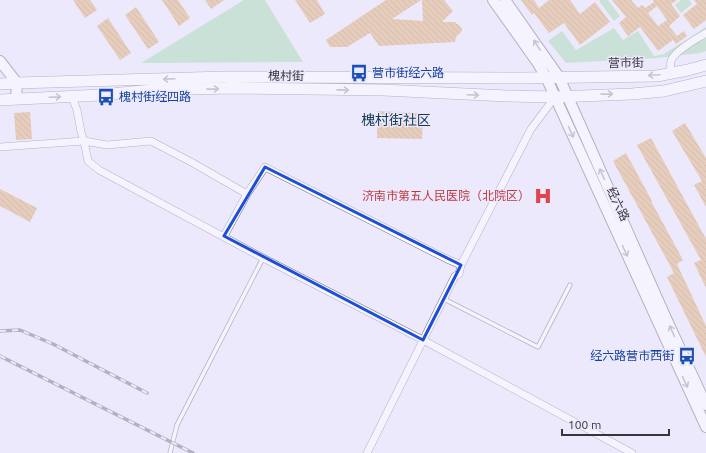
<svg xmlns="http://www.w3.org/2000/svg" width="706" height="453" font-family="Ubuntu,'Noto Sans SC',sans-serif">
  <defs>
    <pattern id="building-back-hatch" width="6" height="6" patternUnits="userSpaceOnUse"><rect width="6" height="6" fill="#dea86d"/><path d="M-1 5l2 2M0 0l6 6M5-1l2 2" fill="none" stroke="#b58a5b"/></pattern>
  </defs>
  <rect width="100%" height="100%" fill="#ede9fc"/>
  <path fill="#9fd7ac" d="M244,0H265L303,62L141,63Z
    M601,0H608L620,16L614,21L599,1Z
    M681,0H689L692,4L681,13L675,5Z
    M706,27V51L700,53L657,58L566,63L548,41L562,31L576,50L614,28L623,40L638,31L654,56L664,54Z"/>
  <path fill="url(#building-back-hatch)" fill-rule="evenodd" d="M73,0H90L97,10L85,18Z
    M162,0H178L190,18L179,26Z
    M205,0H224L211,9Z
    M295,0H317L325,14L310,23Z
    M386,0H421L392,19L423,21L422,0H444L453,11L442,22H454L459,25L462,29V31L456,37L455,42L379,46L370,33L347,47H330L326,40Z
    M521,0H534L539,8L549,0H570L580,14L595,2L610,22L580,45L564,23L549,33L534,13L532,15Z
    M612,0H631L638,8L642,5L645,8L654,2L653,0H677L671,4L680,16L669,26L677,36L684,31L687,36L676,44L673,40L658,51L640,27L628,36L619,23L626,17ZM657,6L667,20L658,26L648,13Z
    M694,0H706V20L694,29L683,15L697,4Z
    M136,7L159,42L148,49L125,15Z
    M108,18L131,53L120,60L97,26Z
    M377,111L423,113L422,139L377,138Z
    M30,112L32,139L16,140L14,113Z
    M685,123L706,158V207L694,185L702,181L672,131Z
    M651,138L706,239V288L694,263L701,260L637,145Z
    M626,153L652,201H651L683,260L677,264L706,326V357L667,277L674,273L613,161Z
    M0,189L37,208L30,222L0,206Z"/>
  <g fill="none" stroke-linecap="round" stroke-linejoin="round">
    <g stroke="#726d82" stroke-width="5">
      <path id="service" d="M444,299L538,347L570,285
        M170,453L177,425L263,258"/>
    </g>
    <g stroke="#726d82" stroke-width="8">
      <path id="minor" d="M671,73C671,69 670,64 671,61C675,50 697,39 706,33
        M72,97L77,110L81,132L84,141L88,161L99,170L263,258L423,340L632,453
        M0,147L84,141L107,145L151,141L193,163L247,194L265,167L447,259L461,265
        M224,236L247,194
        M367,453L455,276L459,274L461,265L531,129L555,97"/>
    </g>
    <g stroke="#726d82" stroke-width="12">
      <path id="secondary" d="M493,0L537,62L546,77L706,427
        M505,0L559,77L665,316L706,405
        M0,61L17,83L16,99"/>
    </g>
    <g stroke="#726d82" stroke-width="12">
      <path id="primary" d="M0,84L17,83L225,77L524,78L657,76L688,70L706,65
        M0,100L100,95L152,90L231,88L383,90L507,96L555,97L632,94L664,91L706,81"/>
    </g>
    <use href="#service" stroke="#fff" stroke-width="3.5"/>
    <use href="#minor" stroke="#fff" stroke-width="7"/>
    <use href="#secondary" stroke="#fff" stroke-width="10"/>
    <use href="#primary" stroke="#fff" stroke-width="11"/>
    <g stroke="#6d6a76" stroke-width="3.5">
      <path id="rail" d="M0,331L20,330L53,344L147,393
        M0,356L193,453"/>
    </g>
    <use href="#rail" stroke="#ede9fc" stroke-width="2" stroke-dasharray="6" stroke-linecap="butt"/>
  </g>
  <defs><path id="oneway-shaft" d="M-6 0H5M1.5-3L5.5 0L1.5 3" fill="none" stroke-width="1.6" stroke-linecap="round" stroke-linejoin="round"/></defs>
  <g stroke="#9a9a9e">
    <use href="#oneway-shaft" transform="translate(537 45) rotate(-122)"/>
    <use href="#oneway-shaft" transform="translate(654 75) rotate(177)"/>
    <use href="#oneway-shaft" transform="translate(169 79) rotate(178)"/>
    <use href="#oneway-shaft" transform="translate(213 89) rotate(-1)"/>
    <use href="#oneway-shaft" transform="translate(343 90) rotate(1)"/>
    <use href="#oneway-shaft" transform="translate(607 94) rotate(-1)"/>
    <use href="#oneway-shaft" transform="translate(473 95) rotate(2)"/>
    <use href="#oneway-shaft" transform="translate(55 97) rotate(-2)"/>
    <use href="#oneway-shaft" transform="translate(571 132) rotate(66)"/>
    <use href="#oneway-shaft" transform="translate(602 174) rotate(-114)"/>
    <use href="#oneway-shaft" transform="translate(625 251) rotate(65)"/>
    <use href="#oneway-shaft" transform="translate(672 331) rotate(-114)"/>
    <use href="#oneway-shaft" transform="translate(685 382) rotate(65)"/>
  </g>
  <path d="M0 0H706V453H0ZM265,167L461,265L423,340L224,236Z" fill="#ede9fc" fill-opacity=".55" fill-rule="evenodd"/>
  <path fill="none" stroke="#1d4ed8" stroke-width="3" stroke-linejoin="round" d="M265,167L461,265L423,340L224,236Z"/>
  <defs>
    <g id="bus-bare" transform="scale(1.38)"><path d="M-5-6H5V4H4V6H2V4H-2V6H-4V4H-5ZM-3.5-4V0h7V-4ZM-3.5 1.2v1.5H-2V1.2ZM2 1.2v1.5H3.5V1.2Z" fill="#1a4fb4" stroke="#ede9fc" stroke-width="2.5" paint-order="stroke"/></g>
    <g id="hospital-bare" transform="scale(1.38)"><path d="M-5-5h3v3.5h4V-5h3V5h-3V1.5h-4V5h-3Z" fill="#e0444e" stroke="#ede9fc" stroke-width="2.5" paint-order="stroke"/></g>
  </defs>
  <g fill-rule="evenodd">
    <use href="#bus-bare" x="359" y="73"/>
    <use href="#bus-bare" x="106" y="97"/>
    <use href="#hospital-bare" x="543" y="196"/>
    <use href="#bus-bare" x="687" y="356"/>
  </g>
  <g text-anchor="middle" stroke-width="3" stroke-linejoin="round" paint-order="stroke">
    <g font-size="12" fill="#36343d" stroke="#ede9fc">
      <text transform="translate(626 63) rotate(-1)" y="4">营市街</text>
      <text transform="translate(286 76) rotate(1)" y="4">槐村街</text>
      <text transform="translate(618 204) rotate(65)" y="4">经六路</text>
    </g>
    <g font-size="12" fill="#164399" stroke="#ede9fc" text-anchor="start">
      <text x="372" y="77">营市街经六路</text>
      <text x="119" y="101">槐村街经四路</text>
      <text x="674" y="360" text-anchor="end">经六路营市西街</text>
    </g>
    <g font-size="12" fill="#be3a42" stroke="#ede9fc" text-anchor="end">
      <text x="530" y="200">济南市第五人民医院（北院区）</text>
    </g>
    <g font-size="14" fill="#103a50" stroke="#ede9fc">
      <text x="396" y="125">槐村街社区</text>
    </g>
  </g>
  <path d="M562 429v6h107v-6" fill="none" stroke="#36343d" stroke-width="2"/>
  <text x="568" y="429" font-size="12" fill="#36343d" stroke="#ede9fc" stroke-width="3" paint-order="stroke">100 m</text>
</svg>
